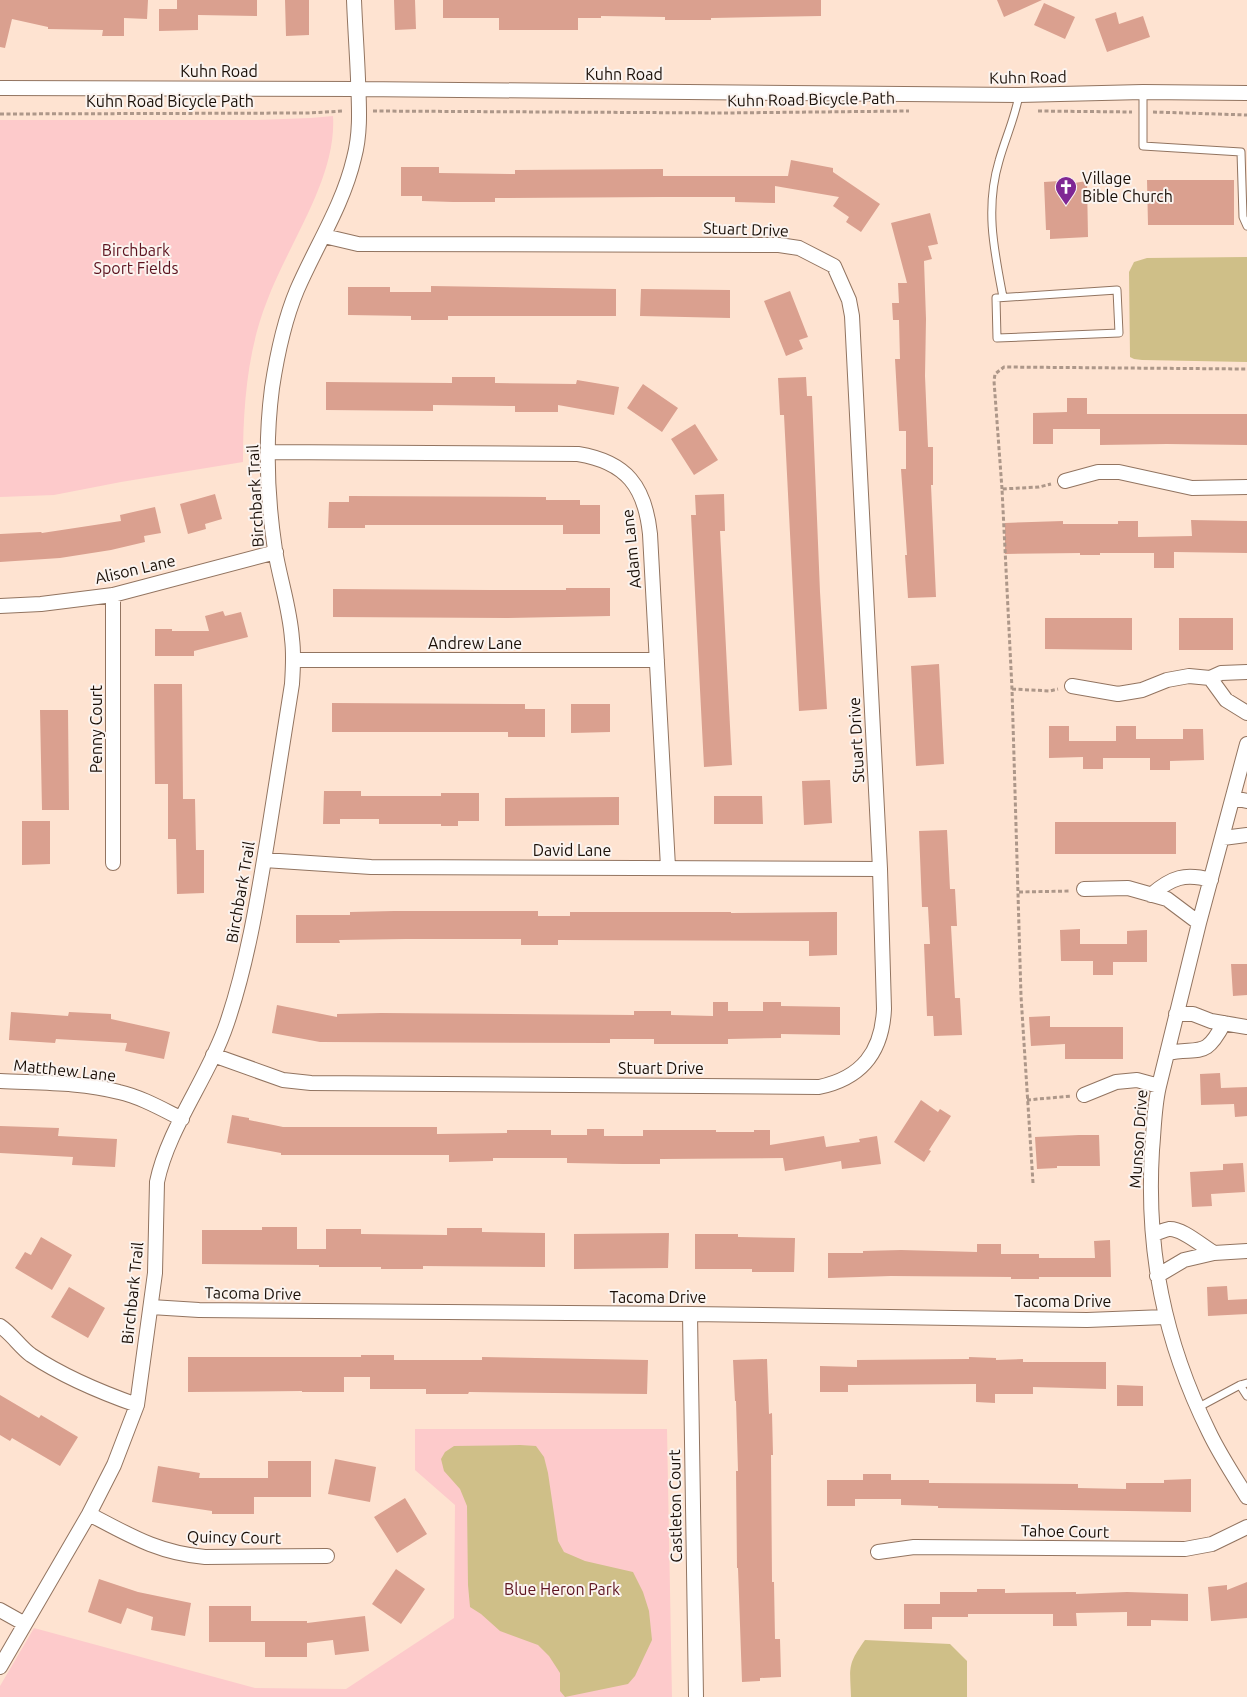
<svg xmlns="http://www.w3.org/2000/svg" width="1247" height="1697" font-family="Ubuntu,sans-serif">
  <rect width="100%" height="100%" fill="#fee3d1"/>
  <path fill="#fdcacb" d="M333,116C337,178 288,244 267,301C247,351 243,408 243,462L121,482L54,495L0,497V120H257L311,118Z
    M415,1429H667L672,1697H0V1686L34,1628L255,1688L346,1689L454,1618L455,1505L415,1470Z"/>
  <path fill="#cfbf88" d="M1247,257V362L1142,360L1134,359L1130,357L1129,272L1134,262L1147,258Z
    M520,1445L536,1446L544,1457L548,1473L558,1541L564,1552L585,1561L633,1572L643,1592L649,1611L652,1640L635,1676L628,1684L565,1697L560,1691V1673L549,1656L538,1645L500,1631L481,1614L470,1607L468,1585L467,1506L460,1489L444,1471L441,1459L445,1452L454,1446Z
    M865,1640L950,1644L967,1661V1697H851C850,1667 847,1665 865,1640Z"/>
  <path fill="#daa08f" d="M0,0H148L147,19L124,18V36H102L103,30L48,29V27L12,19L5,48L0,47Z
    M177,0H257V16L198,15V30L159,31V9H177Z
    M285,0H309V35L286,36Z
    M394,0H415L416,29L395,30Z
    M443,0H821V16L711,18V20H665V17L601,16V18H578V30H499V18H443Z
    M997,0H1042L1004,17Z
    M1044,3L1075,17L1065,39L1034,25Z
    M1116,12L1119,24L1143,16L1150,37L1107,52L1095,19Z
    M791,160L833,168V172L880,204L861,232L846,222L849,217L833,206L839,197L775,186V203L735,202V197H663L495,198V202H453L422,201V196H401V167H439V173L515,174V170L663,169V176H788Z
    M1074,180V183L1087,181L1088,237L1050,239V230H1046L1044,182Z
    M1147,180H1234V225H1148Z
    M930,213L938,244L928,246L932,259L924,261L926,319L925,376L928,447H933V485H931L936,597L908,598L905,555H907L901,469H906V431H899L895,359H900L899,320H893L892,303H899L898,283H907L891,223Z
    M431,286L616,289V316H448V320H411V316L348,315V287H390V292H431Z
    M641,289L730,290V318L640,316Z
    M790,291L808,337L799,340L803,349L786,356L764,301Z
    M452,377H495V383L576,384L577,380L619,387L614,415L558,405V412H515V406L433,405V411L326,410V382L452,383Z
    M806,377L807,396H812L820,592L827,709L799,711L784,415H780L778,378Z
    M643,384L678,408L662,432L627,408Z
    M1067,398H1087V414H1247V445L1167,444L1100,445V429H1053V444H1033V413L1067,412Z
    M695,424L718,460L694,475L671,439Z
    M215,494L222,519L205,524L206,529L188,534L180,504Z
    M724,494L725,531H720L732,765L704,767L691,515H696L695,495Z
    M349,496L546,497V500H580V505H600V534H563V525H365V528H328L329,502H349Z
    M155,507L161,533L144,536L145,542L111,550L60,558L0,562V534L41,532L42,533L121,521L120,515Z
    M1191,520L1247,521V553L1174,552V568H1154V553H1100V555H1080V553L1005,554V523L1063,521V524H1118V521H1138V537L1192,536Z
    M566,588H610V616L506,618L333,617V589L490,590H566Z
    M223,611L225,616L241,612L248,637L194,651V656H155V629H172V631H209L205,616Z
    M1045,618H1132V650L1045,649Z
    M1179,618H1233V650H1179Z
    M939,664L944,764L916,766L911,666Z
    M154,684H182L183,799H195L196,850H204V893L177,894L176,839H168V784H155Z
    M332,703L525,704V709H545V737H508V732H332Z
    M571,704H610V732L571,733Z
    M40,710H68L69,810H42Z
    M1049,726H1069V741H1116V726H1136V739H1183V729H1203L1204,760L1170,761V770H1150V758H1103V769H1083V757L1049,758Z
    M830,780L832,823L804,825L802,781Z
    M324,791H361V796H441V793H479V821H458V826H441V824H379V819H340V824H323Z
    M714,796H762L763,824H714Z
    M619,797V825L505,826V798Z
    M22,821H50V864L22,865Z
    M1055,822H1176V854H1055Z
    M947,830L950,889H955L957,926H951L955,998H960L962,1035L934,1036L933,1016H927L924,944H930L928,907H922L919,831Z
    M394,911H538V916H570V912H731V913L837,912V955L809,956V941L558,940V945H521V939H406L339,940L340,943H296V915H350V912Z
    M1080,929V944H1127V931L1147,930V962H1113V975H1093V961H1061L1060,930Z
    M1231,964H1247V995L1233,996Z
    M713,1002H728V1011H763V1002H781V1006L840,1007V1035L781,1034V1038L728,1039V1044H654V1039H610V1043L320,1042L272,1033L277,1005L337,1017V1014L381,1013L634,1015V1011H671V1015L713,1016Z
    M11,1012L68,1016L69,1012L111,1014V1019L170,1032L164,1059L125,1051L127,1043L56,1039L55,1043L9,1040Z
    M1050,1016V1027H1123V1059H1065V1044L1031,1046L1029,1017Z
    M1220,1073L1221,1088L1247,1087V1116L1235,1117L1234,1104L1201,1105L1200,1074Z
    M921,1100L938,1112L940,1109L951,1116L929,1150L931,1151L924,1162L894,1142Z
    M232,1115L249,1118V1120L283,1127H437V1134L507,1133V1130H551V1135H587V1129H604V1136H643V1130H716V1132H754V1130H770V1145L824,1136L826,1147L860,1142L859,1139L877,1136L881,1164L842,1169L841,1161L785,1171L783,1158L660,1159V1164H623L567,1163V1158H493V1161L449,1162V1155H281V1153L227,1143Z
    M0,1126L59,1128L58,1136L117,1139L115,1167L72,1165L73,1157L0,1153Z
    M1079,1135H1099L1100,1166H1057V1168L1037,1169L1035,1137Z
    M1243,1163L1245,1192L1211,1194L1212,1206L1192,1207L1190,1172L1223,1170V1164Z
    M262,1227H297V1249H326V1229H361V1234L447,1235V1228H482V1232L545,1233V1267L423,1266V1269H381V1267H319V1265L202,1264V1230H262Z
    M669,1233L668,1268L574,1269V1234Z
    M695,1234H738V1237L795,1238L794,1272H752V1269H695Z
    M41,1237L72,1255L52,1290L15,1268L25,1252L31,1255Z
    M1110,1240L1111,1277H1039V1279H1011V1277L891,1276L828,1278V1253H863V1251L901,1250L977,1252V1244H1001V1254H1039V1258H1095L1094,1241Z
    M1227,1286L1228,1300L1247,1299V1314L1208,1316L1207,1287Z
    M69,1287L105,1308L88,1338L51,1317Z
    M361,1355H394V1360H482V1357L648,1360L647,1394L469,1392L468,1394H426V1389H370V1377H344V1392H302V1391L188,1392V1357H361Z
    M969,1357L996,1358V1360L1023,1359V1362H1106V1389L1033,1387V1394H995V1403L976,1402V1384L848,1385V1392H820V1366L857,1367V1360L969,1359Z
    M767,1359L769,1414L772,1413L773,1455H771L772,1582H774L775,1639H780L781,1677L760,1678V1681L742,1682L738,1568H737L736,1471H738L736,1401H735L733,1360Z
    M1117,1385L1143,1386V1406H1117Z
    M0,1395L39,1418L41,1415L78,1437L60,1466L12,1438L10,1441L0,1435Z
    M335,1459L376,1467L370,1502L328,1494Z
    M268,1461H311V1497H254V1514H212V1511L152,1502L158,1466L200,1473L199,1478H268Z
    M863,1474H891V1480H929V1483L1078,1484V1488L1126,1489V1483H1164V1480L1191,1479V1512L938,1508V1506L901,1505V1499H855V1506H827V1480H863Z
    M405,1498L427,1534L397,1553L374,1517Z
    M396,1569L425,1589L401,1624L372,1604Z
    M99,1579L138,1592L191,1603L185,1636L151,1630L153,1617L127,1608L121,1624L88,1612Z
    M1247,1582V1618L1211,1621L1208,1587L1227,1585V1590Z
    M977,1589H1005V1593L1076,1592V1594L1127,1592L1188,1594V1621L1151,1620V1626H1127V1612L1076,1613L1077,1626H1053V1614H968V1617H932V1629H904V1604H940V1592H977Z
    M209,1606H251V1621H307V1623L365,1616L369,1651L335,1655L333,1640L307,1643V1657H265V1642H209Z"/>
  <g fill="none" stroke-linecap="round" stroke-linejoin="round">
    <g stroke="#927460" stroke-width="9">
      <path id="service" d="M1143,92V146L1241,152L1243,217L1247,226
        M1117,290L1119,333L997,338L996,298Z
        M1003,297C994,250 985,208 999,161C1005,139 1015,118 1019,95
        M1240,1385L1247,1396
        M1197,1408L1240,1385L1247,1383"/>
    </g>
    <g stroke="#927460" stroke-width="16">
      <path id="minor" d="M0,88L358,89L1019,95L1143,92L1247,93
        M269,452L578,454C627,462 645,487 650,534L668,867
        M1065,481L1098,472H1119L1192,488L1247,487
        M113,595V863
        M0,606L41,604L113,595L276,552
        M293,660H657
        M1210,678L1221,673L1247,672
        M1072,686L1118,694L1142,690L1167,680L1189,676L1210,678L1226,700L1247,713
        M1247,744L1199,923L1159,1086C1154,1107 1154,1129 1152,1150C1146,1251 1164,1341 1209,1432C1220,1455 1234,1476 1247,1497
        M1233,798L1247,801
        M1223,838L1247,835
        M264,860L371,867L880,869
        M1084,889L1128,888L1167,899L1199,923
        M1151,895C1172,877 1185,873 1211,880
        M1176,1014H1193L1211,1021L1247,1027
        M1167,1053C1201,1047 1205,1059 1224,1023
        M213,1055L283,1080L311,1083L819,1087C862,1078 882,1052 884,1009L880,869L852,316L849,300L834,266L799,248L779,245L358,244L324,236
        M0,1081C39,1083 81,1082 119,1092C141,1097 162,1109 182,1119
        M1084,1095L1116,1082L1137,1080L1159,1086
        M1153,1234C1158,1233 1164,1230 1169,1229C1182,1228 1202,1246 1214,1253
        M1157,1276L1184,1260L1214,1253L1247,1251
        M151,1307L199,1310L690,1314L1087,1320L1165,1317
        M690,1314L696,1697
        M0,1326C12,1334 20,1347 31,1355C64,1377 100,1392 137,1405
        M89,1514C129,1535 158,1553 205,1557L327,1556
        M878,1552L914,1547L1185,1549L1212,1544L1247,1527
        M0,1610L25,1624
        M0,1667L89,1514L114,1465L137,1405L155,1273L157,1182C168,1128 209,1077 227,1023C247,964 257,903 267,842C275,789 284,737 292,684C293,669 294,654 292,639C290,609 280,580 275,550C267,497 265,442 272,388C277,355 284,321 297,290C316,246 343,205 354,158C361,132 359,106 358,79C357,53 355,26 354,0"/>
    </g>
    <path stroke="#ad9789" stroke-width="3" stroke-dasharray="4 2.5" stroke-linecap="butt" d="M373,111L724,113L909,111
      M1038,111L1132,112
      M1153,112L1247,115
      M0,114L309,113L344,111
      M1002,489L994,381L995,374L1004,367L1247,369
      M1012,689L1050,691L1058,689
      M1019,892L1071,891
      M1027,1100L1072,1096
      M1033,1183L1021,996L1012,689L1002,489L1039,487L1051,484"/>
    <use href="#service" stroke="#fff" stroke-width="7"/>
    <use href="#minor" stroke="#fff" stroke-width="14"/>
  </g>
  <defs>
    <g id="church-pin" transform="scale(1.125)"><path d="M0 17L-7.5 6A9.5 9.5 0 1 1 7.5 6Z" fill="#7f2794" stroke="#fbf4f0"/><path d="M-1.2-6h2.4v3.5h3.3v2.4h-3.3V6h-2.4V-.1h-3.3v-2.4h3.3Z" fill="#fff"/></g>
  </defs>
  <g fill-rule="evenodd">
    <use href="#church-pin" x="1066" y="187"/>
  </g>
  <g text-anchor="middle" stroke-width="4" stroke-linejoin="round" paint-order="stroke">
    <g font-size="16" fill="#1a0f07" stroke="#fbf4f0">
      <text x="219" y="77">Kuhn Road</text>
      <text x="624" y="80">Kuhn Road</text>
      <text transform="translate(1028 77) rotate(-1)" y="6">Kuhn Road</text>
      <text transform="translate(811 99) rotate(-1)" y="6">Kuhn Road Bicycle Path</text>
      <text x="170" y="107">Kuhn Road Bicycle Path</text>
      <text transform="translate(746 229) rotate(2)" y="6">Stuart Drive</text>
      <text transform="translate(255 496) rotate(-93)" y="6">Birchbark Trail</text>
      <text transform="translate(631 549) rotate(-96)" y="6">Adam Lane</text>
      <text transform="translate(135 569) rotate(-13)" y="6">Alison Lane</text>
      <text x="475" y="649">Andrew Lane</text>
      <text transform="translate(96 729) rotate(-90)" y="6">Penny Court</text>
      <text transform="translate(856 740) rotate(-93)" y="6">Stuart Drive</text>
      <text x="572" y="856">David Lane</text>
      <text transform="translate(240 892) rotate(-80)" y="6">Birchbark Trail</text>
      <text x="661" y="1074">Stuart Drive</text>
      <text transform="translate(65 1070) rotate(6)" y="6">Matthew Lane</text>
      <text transform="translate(1138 1139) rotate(-86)" y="6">Munson Drive</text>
      <text transform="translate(132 1293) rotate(-84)" y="6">Birchbark Trail</text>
      <text transform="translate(253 1293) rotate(1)" y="6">Tacoma Drive</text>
      <text x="658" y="1303">Tacoma Drive</text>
      <text x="1063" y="1307">Tacoma Drive</text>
      <text transform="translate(675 1506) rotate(-91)" y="6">Castleton Court</text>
      <text transform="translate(1065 1531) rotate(1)" y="6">Tahoe Court</text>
      <text transform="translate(234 1537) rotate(1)" y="6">Quincy Court</text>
    </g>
    <g font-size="16" fill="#1a0f07" stroke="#fbf4f0" text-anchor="start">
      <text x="1082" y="184">Village<tspan x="1082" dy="18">Bible Church</tspan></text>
    </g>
    <g font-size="16" fill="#5c131f" stroke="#fbf4f0">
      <text x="136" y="256">Birchbark<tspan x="136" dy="18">Sport Fields</tspan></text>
      <text x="562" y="1595">Blue Heron Park</text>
    </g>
  </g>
</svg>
